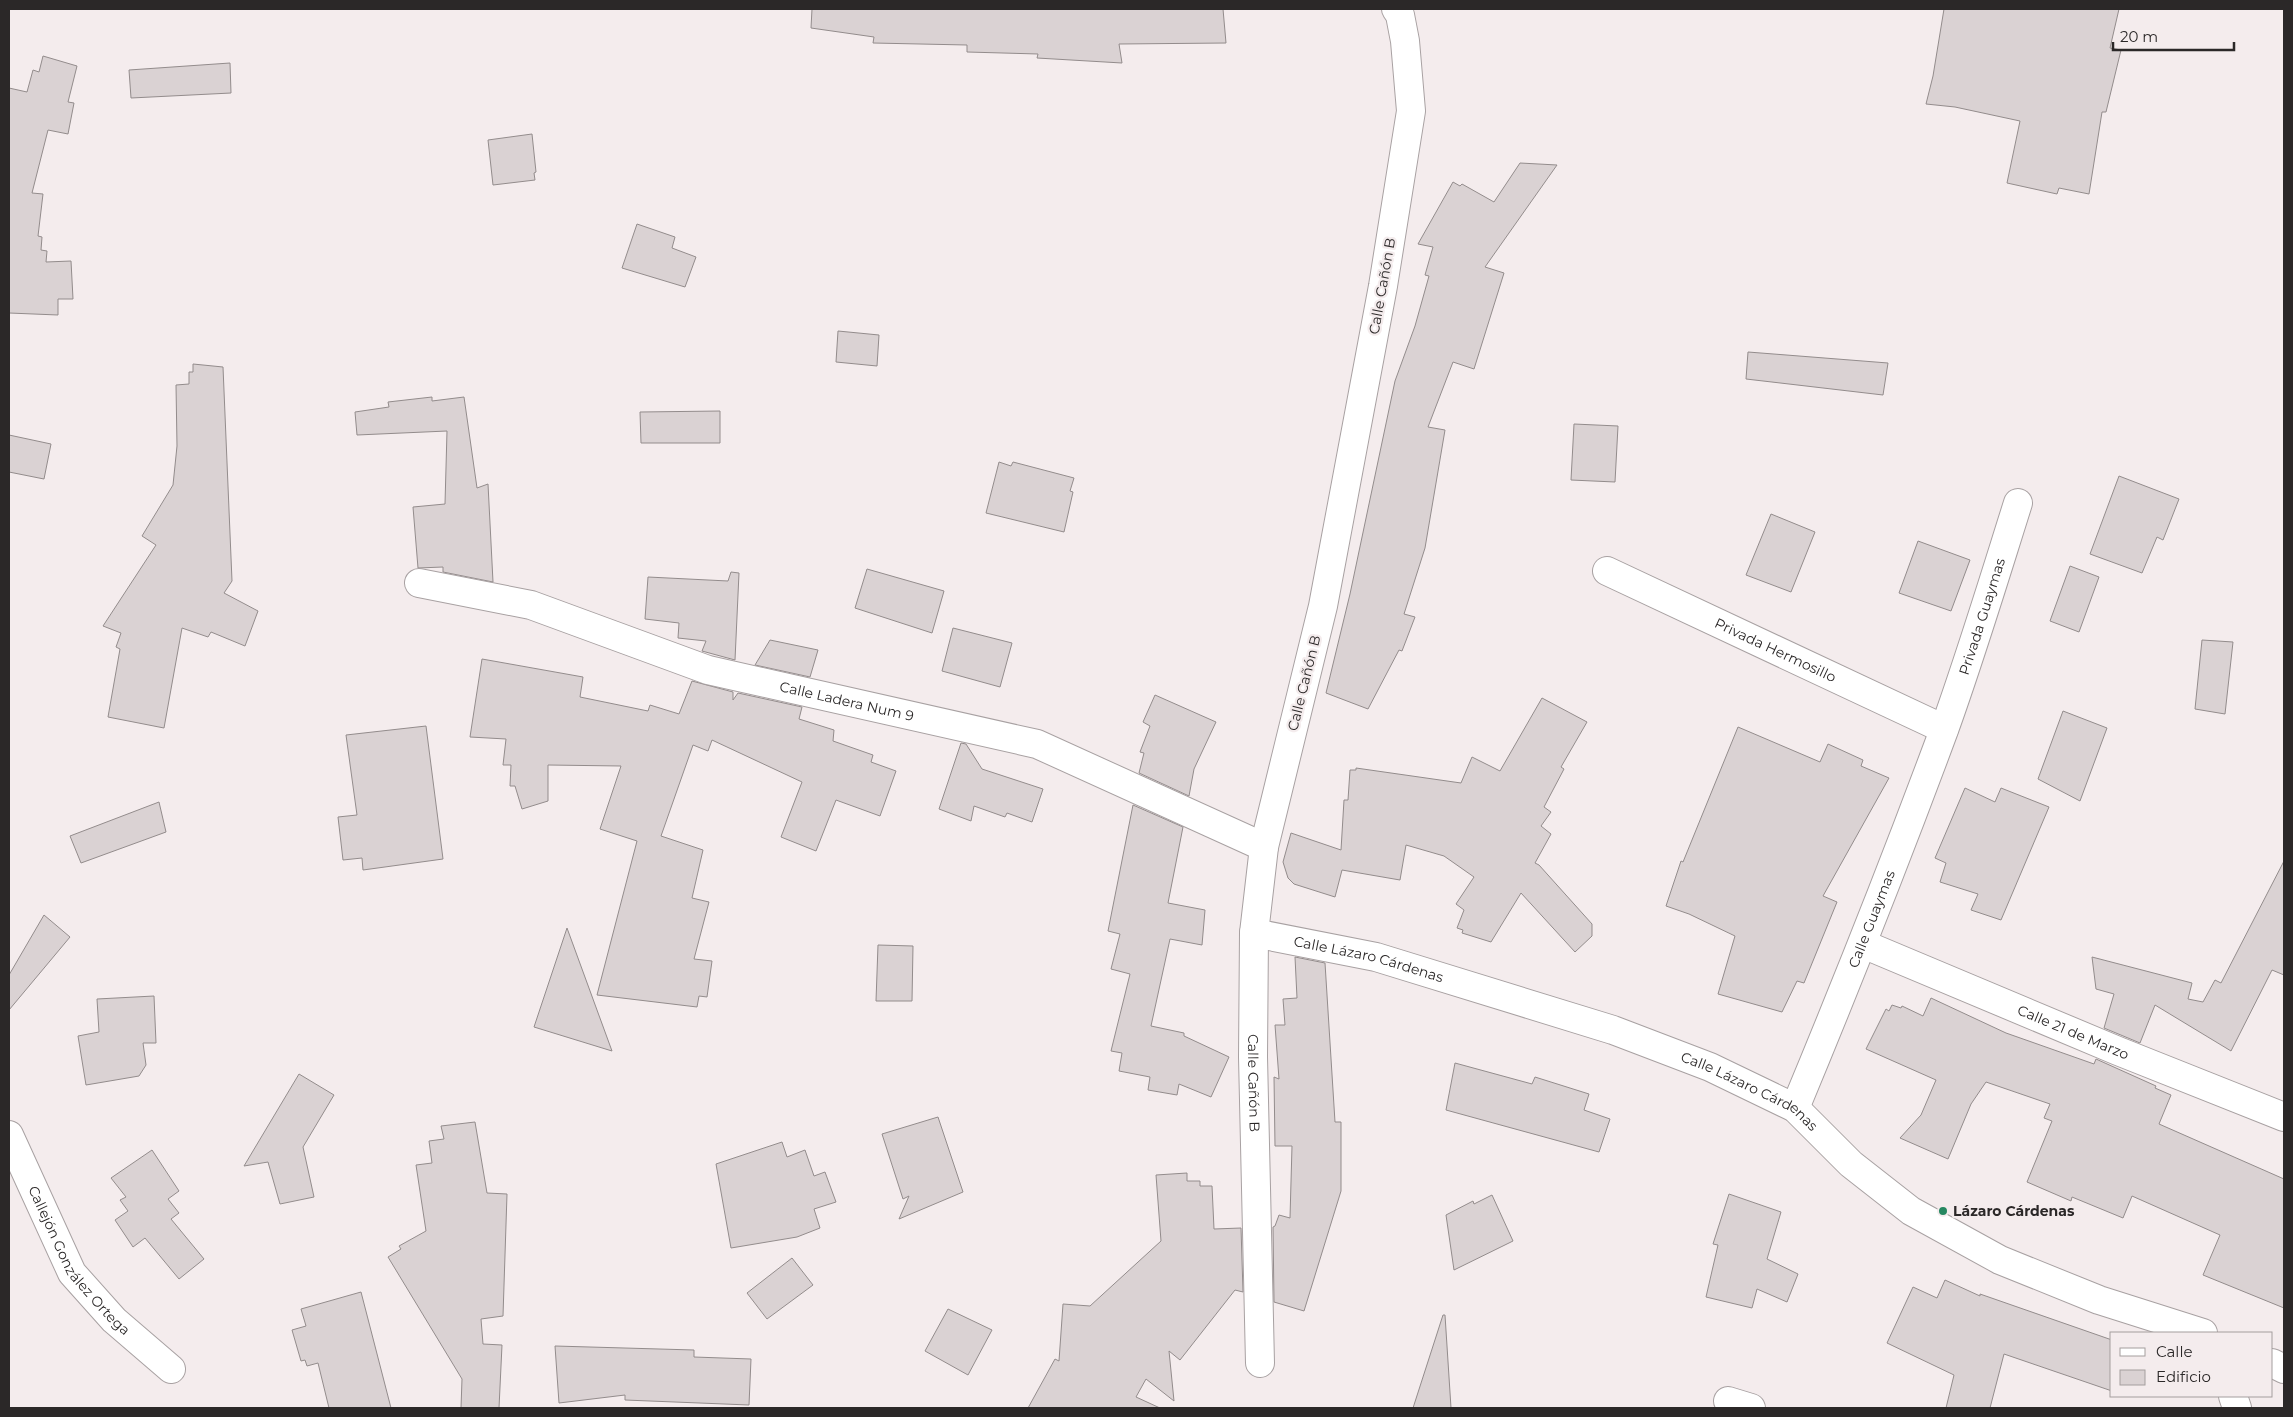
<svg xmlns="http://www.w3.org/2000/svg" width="2293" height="1417" font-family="Montserrat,sans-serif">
  <rect width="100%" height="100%" fill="#f4eced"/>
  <path fill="#dad2d3" stroke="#938c8c" d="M812,9H1223L1226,43L1119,44L1122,63L1037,58L1038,54L967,52V45L873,43L874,37L811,28Z
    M1944,9H2119L2110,48L2121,50L2106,112H2102L2089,194L2059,188L2057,194L2007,183L2020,121L1955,107L1926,104L1933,76Z
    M43,56L77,66L68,102L74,103L68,134L48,130L32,193L43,194L38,236L42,237L41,250L47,251L46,262L71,261L73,299H58V315L9,313V88L27,92L33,70L39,72Z
    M230,63L231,93L131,98L129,70Z
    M532,134L536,172L534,173L535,180L493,185L488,140Z
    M1520,163L1557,165L1485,267L1504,273L1474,369L1453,362L1428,427L1445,430L1425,548L1404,614L1415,617L1402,651L1399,650L1368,709L1326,693L1350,594L1395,381L1415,326L1429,276L1425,275L1433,247L1418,244L1453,182L1460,186L1462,184L1494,202Z
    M637,224L675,237L672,248L696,257L685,287L622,268Z
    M838,331L879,335L877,366L836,362Z
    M1748,352L1888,363L1883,395L1746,379Z
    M193,364L223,367L232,581L224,593L258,611L245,646L211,632L208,637L182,628L164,728L108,717L120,649L116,647L121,633L103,626L156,545L142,536L173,485L177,446L176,385L189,384V372H193Z
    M432,397V401L464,397L477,488L488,484L493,582L443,572V567L418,568L413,507L445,504L447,431L357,435L355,412L389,407L388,402Z
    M720,411V443H641L640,412Z
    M1574,424L1618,426L1615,482L1571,480Z
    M9,435L51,444L44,479L9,472Z
    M999,462L1011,466L1013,462L1074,478L1070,491L1073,492L1064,532L986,513Z
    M2119,476L2179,499L2163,540L2157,537L2142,573L2090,554Z
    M1771,514L1815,532L1791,592L1746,575Z
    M1918,541L1970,560L1951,611L1899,593Z
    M2070,566L2099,577L2079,632L2050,621Z
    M867,569L944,591L932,633L855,608Z
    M731,572L739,573L735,660L702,651L706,641L678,638L679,623L645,619L648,577L728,581Z
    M953,628L1012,643L1000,687L942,671Z
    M770,640L818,650L810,677L755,665Z
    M2202,640L2233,642L2225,714L2195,709Z
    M482,659L583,677L580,697L648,711L650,705L679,714L692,681L733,692V700L738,693L802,707L799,719L834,730L833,741L873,755L871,762L896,771L880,816L836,800L816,851L781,837L802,782L712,740L708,751L693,745L661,836L703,850L692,898L709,902L694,959L712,961L707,997L699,996L697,1007L597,995L637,841L600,829L621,766L548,765V801L522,809L515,786H510L511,765H503L506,739L470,737Z
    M1155,695L1216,722L1194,769L1189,796L1139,773L1144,753L1140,752L1150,726L1143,722Z
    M1542,698L1587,722L1561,767L1564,769L1544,807L1551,812L1541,826L1551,834L1535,863L1539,865L1592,924V936L1575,952L1521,893L1491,942L1462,933L1463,930L1457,928L1464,910L1456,904L1474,877L1444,856L1406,845L1400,880L1342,870L1335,897L1294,884L1288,878L1283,862L1291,833L1341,850L1344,800H1348L1350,770H1356V768L1461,783L1472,757L1500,771Z
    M2063,711L2107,728L2080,801L2038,779Z
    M426,726L443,859L363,870L362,858L343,860L338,817L357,815L346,735Z
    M1738,727L1820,762L1828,744L1863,760L1861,766L1889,778L1823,896L1837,902L1804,983L1797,981L1782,1012L1718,994L1735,936L1689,914L1666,906L1681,861L1683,862Z
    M961,743L966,744L982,769L1043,789L1032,822L1007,813L1005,817L974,806L971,821L939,809Z
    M1965,788L1995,802L2001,788L2049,807L2001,920L1971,910L1978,894L1940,882L1946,863L1935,858Z
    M159,802L166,832L81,863L70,836Z
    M1133,805L1183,827L1168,903L1205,910L1202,945L1170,939L1151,1026L1184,1033V1036L1229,1057L1211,1097L1179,1084L1177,1095L1148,1090L1150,1077L1119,1071L1122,1053L1111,1051L1130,974L1111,969L1120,934L1108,931Z
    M2284,861V975L2272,970L2231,1051L2155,1005L2140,1043L2104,1028L2114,994L2096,989L2092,957L2192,983L2188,999L2203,1002L2215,980L2221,983Z
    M44,915L70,937L9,1010V975Z
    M567,928L612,1051L534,1027Z
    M878,945L913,946L912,1001H876Z
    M1295,957L1325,963L1335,1122H1341V1191L1304,1311L1274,1302L1273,1227L1275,1226L1279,1215L1290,1218L1292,1146H1275L1274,1077L1279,1079L1275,1025H1285L1283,999L1297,998Z
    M154,996L156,1043H143L146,1065L139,1076L86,1085L78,1036L99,1032L97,999Z
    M1931,998L2006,1033L2094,1064L2096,1059L2156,1086L2155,1088L2171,1095L2159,1124L2284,1179V1308L2203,1275L2220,1235L2132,1196L2123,1218L2072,1197L2071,1201L2027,1182L2052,1121L2044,1118L2050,1104L1986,1082L1971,1104L1948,1159L1900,1138L1921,1115L1936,1080L1866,1049L1886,1009L1889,1011L1892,1005L1901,1008L1902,1006L1923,1016Z
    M1455,1063L1532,1084L1535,1077L1589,1094L1584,1110L1610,1119L1599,1152L1446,1110Z
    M299,1074L334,1095L303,1147L314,1197L280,1204L268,1162L244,1166Z
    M938,1117L963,1192L899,1219L909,1196L903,1199L882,1134Z
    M475,1122L487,1193L507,1194L503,1316L481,1319L483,1344L502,1345L499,1408H461L462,1379L388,1257L401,1249L399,1246L426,1231L416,1165L432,1163L429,1141L444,1139L441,1126Z
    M782,1142L787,1157L805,1150L814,1176L825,1172L836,1202L814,1209L820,1228L797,1237L731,1248L716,1164Z
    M152,1150L179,1191L168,1199L179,1213L171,1219L204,1259L179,1279L145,1238L133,1247L115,1220L128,1211L120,1200L126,1197L111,1178Z
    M1187,1173V1181H1200V1186H1212L1214,1229L1241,1228L1243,1292L1235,1290L1180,1360L1169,1351L1174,1401L1146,1379L1136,1397L1160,1408H1028L1055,1359L1059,1361L1063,1304L1090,1306L1161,1241L1156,1175Z
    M1729,1194L1781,1212L1767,1259L1798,1274L1787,1302L1757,1289L1752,1308L1706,1297L1718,1245L1713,1244Z
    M1492,1195L1513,1241L1454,1270L1446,1215L1473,1201L1474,1204Z
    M792,1258L813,1285L767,1319L747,1293Z
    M1945,1280L1980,1296V1294L2112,1340V1391L2004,1354L1990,1408H1946L1954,1375L1887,1343L1913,1287L1937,1298Z
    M361,1292L391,1408H329L318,1363L307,1366L305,1360L301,1361L292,1330L306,1326L301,1309Z
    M948,1309L992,1330L968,1375L925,1351Z
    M1443,1315H1445L1451,1408H1413Z
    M555,1346L694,1350V1357L751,1359L749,1405L625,1400V1395L559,1403Z"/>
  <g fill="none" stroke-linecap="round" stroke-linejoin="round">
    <g stroke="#a8a1a2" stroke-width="30">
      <g id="minor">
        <path id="s1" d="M1607,571L1944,729"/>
        <path id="s2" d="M419,583L531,605L708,670L1037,744L1264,847"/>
        <path id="s3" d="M1254,933L1253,1057L1260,1363"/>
        <path id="s4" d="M1863,944L2118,1051L2284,1117"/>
        <path id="s5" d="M1795,1108C1847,983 1897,857 1944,730C1971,655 1994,579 2018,503"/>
        <path id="s6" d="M9,1135L72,1273L114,1320L171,1369"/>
        <path d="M2272,1363L2284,1369"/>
        <path d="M1728,1401L1751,1408"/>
      </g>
    </g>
    <g stroke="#a8a1a2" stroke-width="30">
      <g id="tertiary">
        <path id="s7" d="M1396,9L1400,15L1405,41L1411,111L1383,286L1323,606L1264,847L1254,933L1376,957L1613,1030L1710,1067L1795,1108L1851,1164L1911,1211L2000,1260L2099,1300L2203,1333"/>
        <path d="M2233,1396L2237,1408"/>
      </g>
    </g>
    <use href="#minor" stroke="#fff" stroke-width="28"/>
    <use href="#tertiary" stroke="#fff" stroke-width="28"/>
  </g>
  <circle fill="#258760" stroke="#f4eced" stroke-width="2" cx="1943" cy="1211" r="5"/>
  <g text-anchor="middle" stroke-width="4.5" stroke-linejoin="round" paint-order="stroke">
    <g font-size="14" fill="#2b2828" stroke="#f4eced">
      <text transform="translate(1382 286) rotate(-80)" y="5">Calle Cañón B</text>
      <text dy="5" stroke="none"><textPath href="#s5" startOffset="526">Privada Guaymas</textPath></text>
      <text dy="5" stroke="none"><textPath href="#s1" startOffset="186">Privada Hermosillo</textPath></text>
      <text transform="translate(1304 683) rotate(-76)" y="5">Calle Cañón B</text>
      <text dy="5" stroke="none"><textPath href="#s2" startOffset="445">Calle Ladera Num 9</textPath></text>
      <text dy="5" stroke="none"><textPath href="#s5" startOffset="204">Calle Guaymas</textPath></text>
      <text dy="5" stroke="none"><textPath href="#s7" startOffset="1059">Calle Lázaro Cárdenas</textPath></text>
      <text dy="5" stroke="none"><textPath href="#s4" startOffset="228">Calle 21 de Marzo</textPath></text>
      <text dy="5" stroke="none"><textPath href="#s3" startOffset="150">Calle Cañón B</textPath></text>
      <text dy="5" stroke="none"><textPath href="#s7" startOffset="1464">Calle Lázaro Cárdenas</textPath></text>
      <text dy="5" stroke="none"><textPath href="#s6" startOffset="145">Callejón González Ortega</textPath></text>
    </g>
    <g font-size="14" font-weight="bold" fill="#2b2828" stroke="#f4eced" text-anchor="start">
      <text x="1953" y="1216">Lázaro Cárdenas</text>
    </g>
  </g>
  <rect width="2293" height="1417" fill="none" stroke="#2b2828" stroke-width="20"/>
  <rect x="2110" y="1332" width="162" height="65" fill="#f4eced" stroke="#a49e9e"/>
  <rect x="2120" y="1348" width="25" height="8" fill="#ffffff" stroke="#a49e9e"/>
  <text x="2156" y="1357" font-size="15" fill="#2b2828">Calle</text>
  <rect x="2120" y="1370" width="25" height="15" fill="#dad2d3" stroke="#a49e9e"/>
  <text x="2156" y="1382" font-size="15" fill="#2b2828">Edificio</text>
  <path d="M2113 42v8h121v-8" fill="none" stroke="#2b2828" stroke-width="2.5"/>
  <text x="2120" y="42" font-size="15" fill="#2b2828" stroke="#f4eced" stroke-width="4" paint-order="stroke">20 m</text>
</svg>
